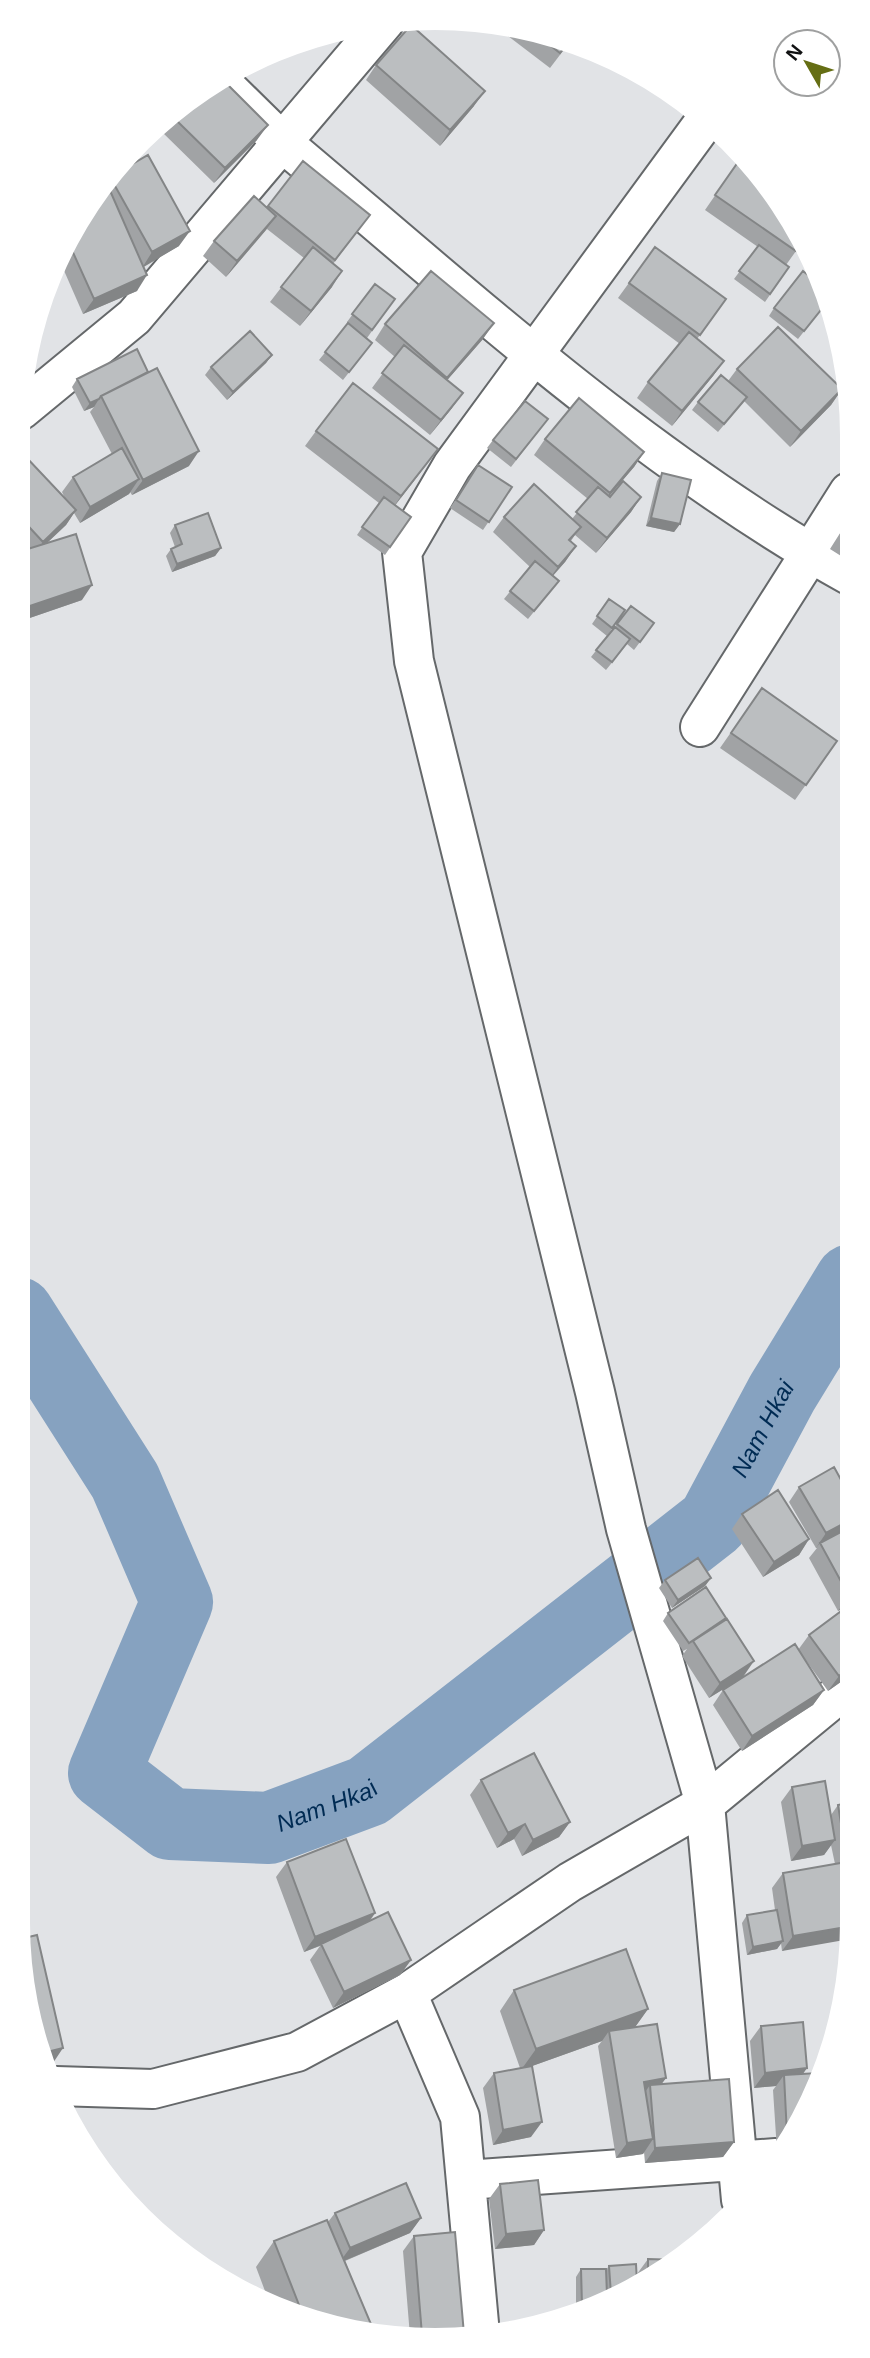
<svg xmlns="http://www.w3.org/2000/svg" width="870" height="2358" font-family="Arial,sans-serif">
  <rect width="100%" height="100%" fill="#e1e3e6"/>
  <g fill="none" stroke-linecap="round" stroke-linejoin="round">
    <path stroke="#86a2c0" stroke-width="72" id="s1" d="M18,1313L125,1481L177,1602L104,1773L170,1824L269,1828L368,1791L713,1522L782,1393L851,1280"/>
    <g stroke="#65686a" stroke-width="42">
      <path id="minor" d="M229,90L283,143C464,295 642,459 849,575
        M705,121L452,466L402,552L414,661L595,1392L626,1529L705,1804L741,2200
        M21,410L134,317L385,21
        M700,727L849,492
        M407,1993L460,2117L480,2334
        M56,2086L153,2089L297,2052L407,1993L570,1882L705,1804L852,1683
        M466,2180L776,2158"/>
    </g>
    <use href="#minor" stroke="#fff" stroke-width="38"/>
  </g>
  <path fill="#a1a3a5" d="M506,29L543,32L569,43L550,68L504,33Z
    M376,65L474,106L440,146L366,80Z
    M221,78L257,140L214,183L161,131Z
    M743,155L801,244L786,265L789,267L765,302L734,279L758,247L705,210Z
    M303,161L370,215L333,264L332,287L300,326L270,302L304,258L267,229L226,277L203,256L214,241L267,208Z
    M110,177L179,246L144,266L137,291L83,314L62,266L100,190L102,188Z
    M655,247L726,299L697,339L724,361L713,376L672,426L637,398L648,382L680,344L618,298Z
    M375,284L395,299L367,338L372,343L343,380L319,360L348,324L347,322Z
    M823,287V286L828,301L798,339L769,316L774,308Z
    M385,324L483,339L447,380L452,408L430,435L372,388L395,357L375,340Z
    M137,349L189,466L132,495L130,492L129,494L80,523L74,513L66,525L47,543L82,600L18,622V552L25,550L18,542V463L65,498L62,492L73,477L112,454L90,412L94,407L84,411L72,387L77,379Z
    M272,355L266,363L227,400L205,375L211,367Z
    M737,369L842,389L831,405L790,447L744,401L718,432L692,410L698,402L728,381Z
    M548,419L511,467L487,448L493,440Z
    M316,431L438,449L395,505L411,517L385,555L357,535L379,503L305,446Z
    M545,439L644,452L634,467L609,496L641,497L631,512L596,553L575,535L571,541L576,546L565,562L553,576L559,581L528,619L504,599L530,567L493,532L504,517L572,519L588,499L534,455Z
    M478,465L512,487L483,530L450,508Z
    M662,473L680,524L674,532L646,526L657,481Z
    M849,519V561L830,549Z
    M175,525L221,548L215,556L172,572L166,556L171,549L175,547L170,533Z
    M609,599L625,610L607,636L592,624Z
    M631,606L654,623L634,650L627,644L606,670L591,657Z
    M762,688L837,741L795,800L720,748Z
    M851,1485L852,1674L828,1691L802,1655L824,1690L813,1705L742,1751L713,1705L723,1690L798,1650L809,1635L848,1606L838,1611L809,1558L817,1548H816L789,1502L799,1487L847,1490Z
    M742,1514L809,1539L799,1555L763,1577L732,1529Z
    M711,1578L705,1586L672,1608L659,1588L665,1580Z
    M668,1613L743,1677L709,1698L682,1656L687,1649L683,1651L663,1621Z
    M852,1730V1762L844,1741Z
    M481,1780L570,1822L559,1837L522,1856L514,1839L497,1848L470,1795Z
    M792,1787L831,1815L838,1805L852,1802V1923L782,1951L781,1943L777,1949L747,1955L742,1923L747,1915L775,1910L772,1888L783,1873L835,1864L831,1845L824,1855L791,1861L781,1802Z
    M287,1862L375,1913L370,1921L411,1960L400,1975L333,2008L310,1960L320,1946L304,1952L276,1877Z
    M514,1990L648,2009L635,2027L666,2078L661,2084L734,2142L723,2157L645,2163L644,2152L643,2154L616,2158L598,2046L602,2041L532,2066L531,2137L493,2145L483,2088L494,2073L520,2068L500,2011Z
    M836,2020L838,2031L827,2054L825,2035Z
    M761,2026L807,2068L802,2074L818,2073L766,2177L764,2180V2166L774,2151H777L773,2090L776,2086L754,2088L750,2041Z
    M500,2184L544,2230L534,2245L495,2249L489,2199Z
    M335,2213L421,2218L410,2233L345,2261L376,2336L268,2299L256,2267L274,2241L328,2222Z
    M414,2236L464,2334L410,2336L403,2251Z
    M648,2259L667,2270L576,2308V2277L581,2269L606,2270L609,2266L637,2274Z"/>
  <path fill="#838586" d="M485,91L474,106L440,146L450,130Z
    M268,125L257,140L214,183L225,168Z
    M276,216L265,231L226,277L237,261Z
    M190,231L179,246L142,268L152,252Z
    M342,271L332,287L300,326L311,311Z
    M147,275L137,291L83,314L94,299Z
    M494,323L483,339L436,393L447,378Z
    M272,355L266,363L227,400L233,392Z
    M724,361L713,376L672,426L682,411Z
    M842,389L831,405L790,447L801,431Z
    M463,393L452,408L430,435L441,420Z
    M99,399L94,407L84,411L90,403Z
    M438,449L427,464L390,512L401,496Z
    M199,451L189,466L132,495L143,480Z
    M644,452L634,467L599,508L610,493Z
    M139,479L129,494L80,523L90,507Z
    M641,497L631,512L596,553L607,538Z
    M76,510L66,525L32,557L43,542Z
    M651,518L680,524L674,532L646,526Z
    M576,546L565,562L547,582L558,567Z
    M221,548L215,556L172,572L177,564Z
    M92,585L82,600L18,622V610Z
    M852,1519V1526L820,1543L816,1548L826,1533Z
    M809,1539L799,1555L763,1577L774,1562Z
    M711,1578L705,1586L672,1608L678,1600Z
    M852,1594V1603L838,1611L849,1596Z
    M754,1661L743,1677L709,1698L720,1683Z
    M852,1666V1674L828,1691L839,1676Z
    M824,1690L813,1705L742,1751L752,1736Z
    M570,1822L559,1837L522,1856L533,1840Z
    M525,1824L514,1839L497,1848L508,1833Z
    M835,1840L824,1855L791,1861L802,1846Z
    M375,1913L364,1928L304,1952L315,1937Z
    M852,1926L850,1939L782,1951L793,1936Z
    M783,1941L777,1949L747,1955L753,1947Z
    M411,1960L400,1975L333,2008L344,1992Z
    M648,2009L633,2030L609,2031L602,2041L521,2070L536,2049Z
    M63,2048L49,2069L47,2070L40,2058L39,2054Z
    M807,2068L796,2084L784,2075L776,2086L754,2088L765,2073Z
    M666,2078L655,2093L650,2085L643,2095L644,2082Z
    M542,2122L531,2137L493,2145L503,2130Z
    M653,2139L643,2154L616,2158L627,2143Z
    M734,2142L723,2157L645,2163L655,2148Z
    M421,2218L410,2233L339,2263L350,2248Z
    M544,2230L534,2245L495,2249L506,2234Z"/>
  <path fill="#bbbec0" stroke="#838586" stroke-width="2" d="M411,25L485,91L450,130L376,65Z
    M532,31L543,32L568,43L560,53Z
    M221,78L268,125L225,168L175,119Z
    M148,155L190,231L152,252L110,177Z
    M743,155L749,160L801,244L796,251L715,195Z
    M303,161L370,215L335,260L268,206Z
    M108,186L147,275L94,299L71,248L100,190Z
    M254,196L276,216L237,261L214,241Z
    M759,245L789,267L770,294L739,271Z
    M313,247L342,271L311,311L281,287Z
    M655,247L726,299L700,335L629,283Z
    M431,271L494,323L447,378L385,324Z
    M803,271L824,288L828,301L804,331L774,308Z
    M375,284L395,299L372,330L352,314Z
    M348,323L372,343L349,372L325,352Z
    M778,327L842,389L801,431L737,369Z
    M250,331L272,355L233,392L211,367Z
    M689,332L724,361L682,411L648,382Z
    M404,345L463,393L441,420L382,373Z
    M137,349L148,372L101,396L99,399L90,403L77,379Z
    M157,368L199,451L143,480L101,396Z
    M721,375L747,397L724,424L698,402Z
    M353,383L438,449L401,496L316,431Z
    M579,398L644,452L610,493L545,439Z
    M525,401L548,419L516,459L493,440Z
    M122,448L139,479L90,507L73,477Z
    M25,456L76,510L43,542L18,515V463Z
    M478,465L512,487L489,522L456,500Z
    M662,473L691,480L680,524L651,518Z
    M623,481L641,497L607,538L576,512L598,487L610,497Z
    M534,484L581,527L569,540L576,546L558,567L504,517Z
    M384,497L411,517L390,547L362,527Z
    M208,513L221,548L177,564L171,549L182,544L175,525Z
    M849,520V539L841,534Z
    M76,534L92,585L18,610V552Z
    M535,561L559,581L534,611L510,591Z
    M609,599L625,610L612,628L597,616Z
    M631,606L654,623L640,642L617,624Z
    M615,627L630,639L612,662L596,650Z
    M762,688L837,741L806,785L731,733Z
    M834,1467L851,1498L852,1519L826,1533L799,1487Z
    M778,1490L809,1539L774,1562L742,1514Z
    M852,1526V1594L849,1596L820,1543Z
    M698,1558L711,1578L678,1600L665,1580Z
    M706,1587L726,1618L689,1643L668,1613Z
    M852,1603V1666L839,1676L809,1635Z
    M727,1619L754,1661L720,1683L693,1641Z
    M795,1644L824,1690L752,1736L723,1690Z
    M534,1753L570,1822L533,1840L525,1824L508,1833L481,1780Z
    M825,1781L835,1840L802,1846L792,1787Z
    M852,1802V1859L847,1860L838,1805Z
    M346,1839L375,1913L315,1937L287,1862Z
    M852,1861V1926L793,1936L783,1873Z
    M777,1910L783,1941L753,1947L747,1915Z
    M388,1912L411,1960L344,1992L321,1944Z
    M37,1935L63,2048L39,2054L20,1939Z
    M626,1949L648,2009L536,2049L514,1990Z
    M840,2019L838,2031L837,2033L836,2020Z
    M803,2022L807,2068L765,2073L761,2026Z
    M657,2024L666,2078L644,2082L653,2139L627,2143L609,2031Z
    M532,2066L542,2122L503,2130L494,2073Z
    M818,2073L787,2135L784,2075Z
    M729,2079L734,2142L655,2148L650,2085Z
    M774,2151H779L774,2161Z
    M538,2180L544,2230L506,2234L500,2184Z
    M406,2183L421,2218L350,2248L335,2213Z
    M327,2220L376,2336L301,2310L274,2241Z
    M455,2232L464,2334L422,2335L414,2236Z
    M648,2259L678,2260L667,2270L648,2278Z
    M636,2264L637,2283L611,2294L609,2266Z
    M581,2269H606L607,2295L582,2305Z"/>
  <g text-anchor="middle" stroke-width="7" stroke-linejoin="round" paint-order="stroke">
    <g font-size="24" font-style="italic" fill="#002b53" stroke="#fff">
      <text dy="8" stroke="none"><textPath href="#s1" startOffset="1348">Nam Hkai</textPath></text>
      <text dy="8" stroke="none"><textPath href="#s1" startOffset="761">Nam Hkai</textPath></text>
    </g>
  </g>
  <path d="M0 0H870V2358H0ZM435 30H435A405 405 0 0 1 840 435V1923A405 405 0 0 1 435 2328H435A405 405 0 0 1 30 1923V435A405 405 0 0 1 435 30Z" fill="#fff" fill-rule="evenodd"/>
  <g transform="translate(807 63) rotate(309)"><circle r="33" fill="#ffffff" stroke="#9fa0a0" stroke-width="2"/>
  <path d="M0-5L12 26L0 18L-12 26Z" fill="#656e14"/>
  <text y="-10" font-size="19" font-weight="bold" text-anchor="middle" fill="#101112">N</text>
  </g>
</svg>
